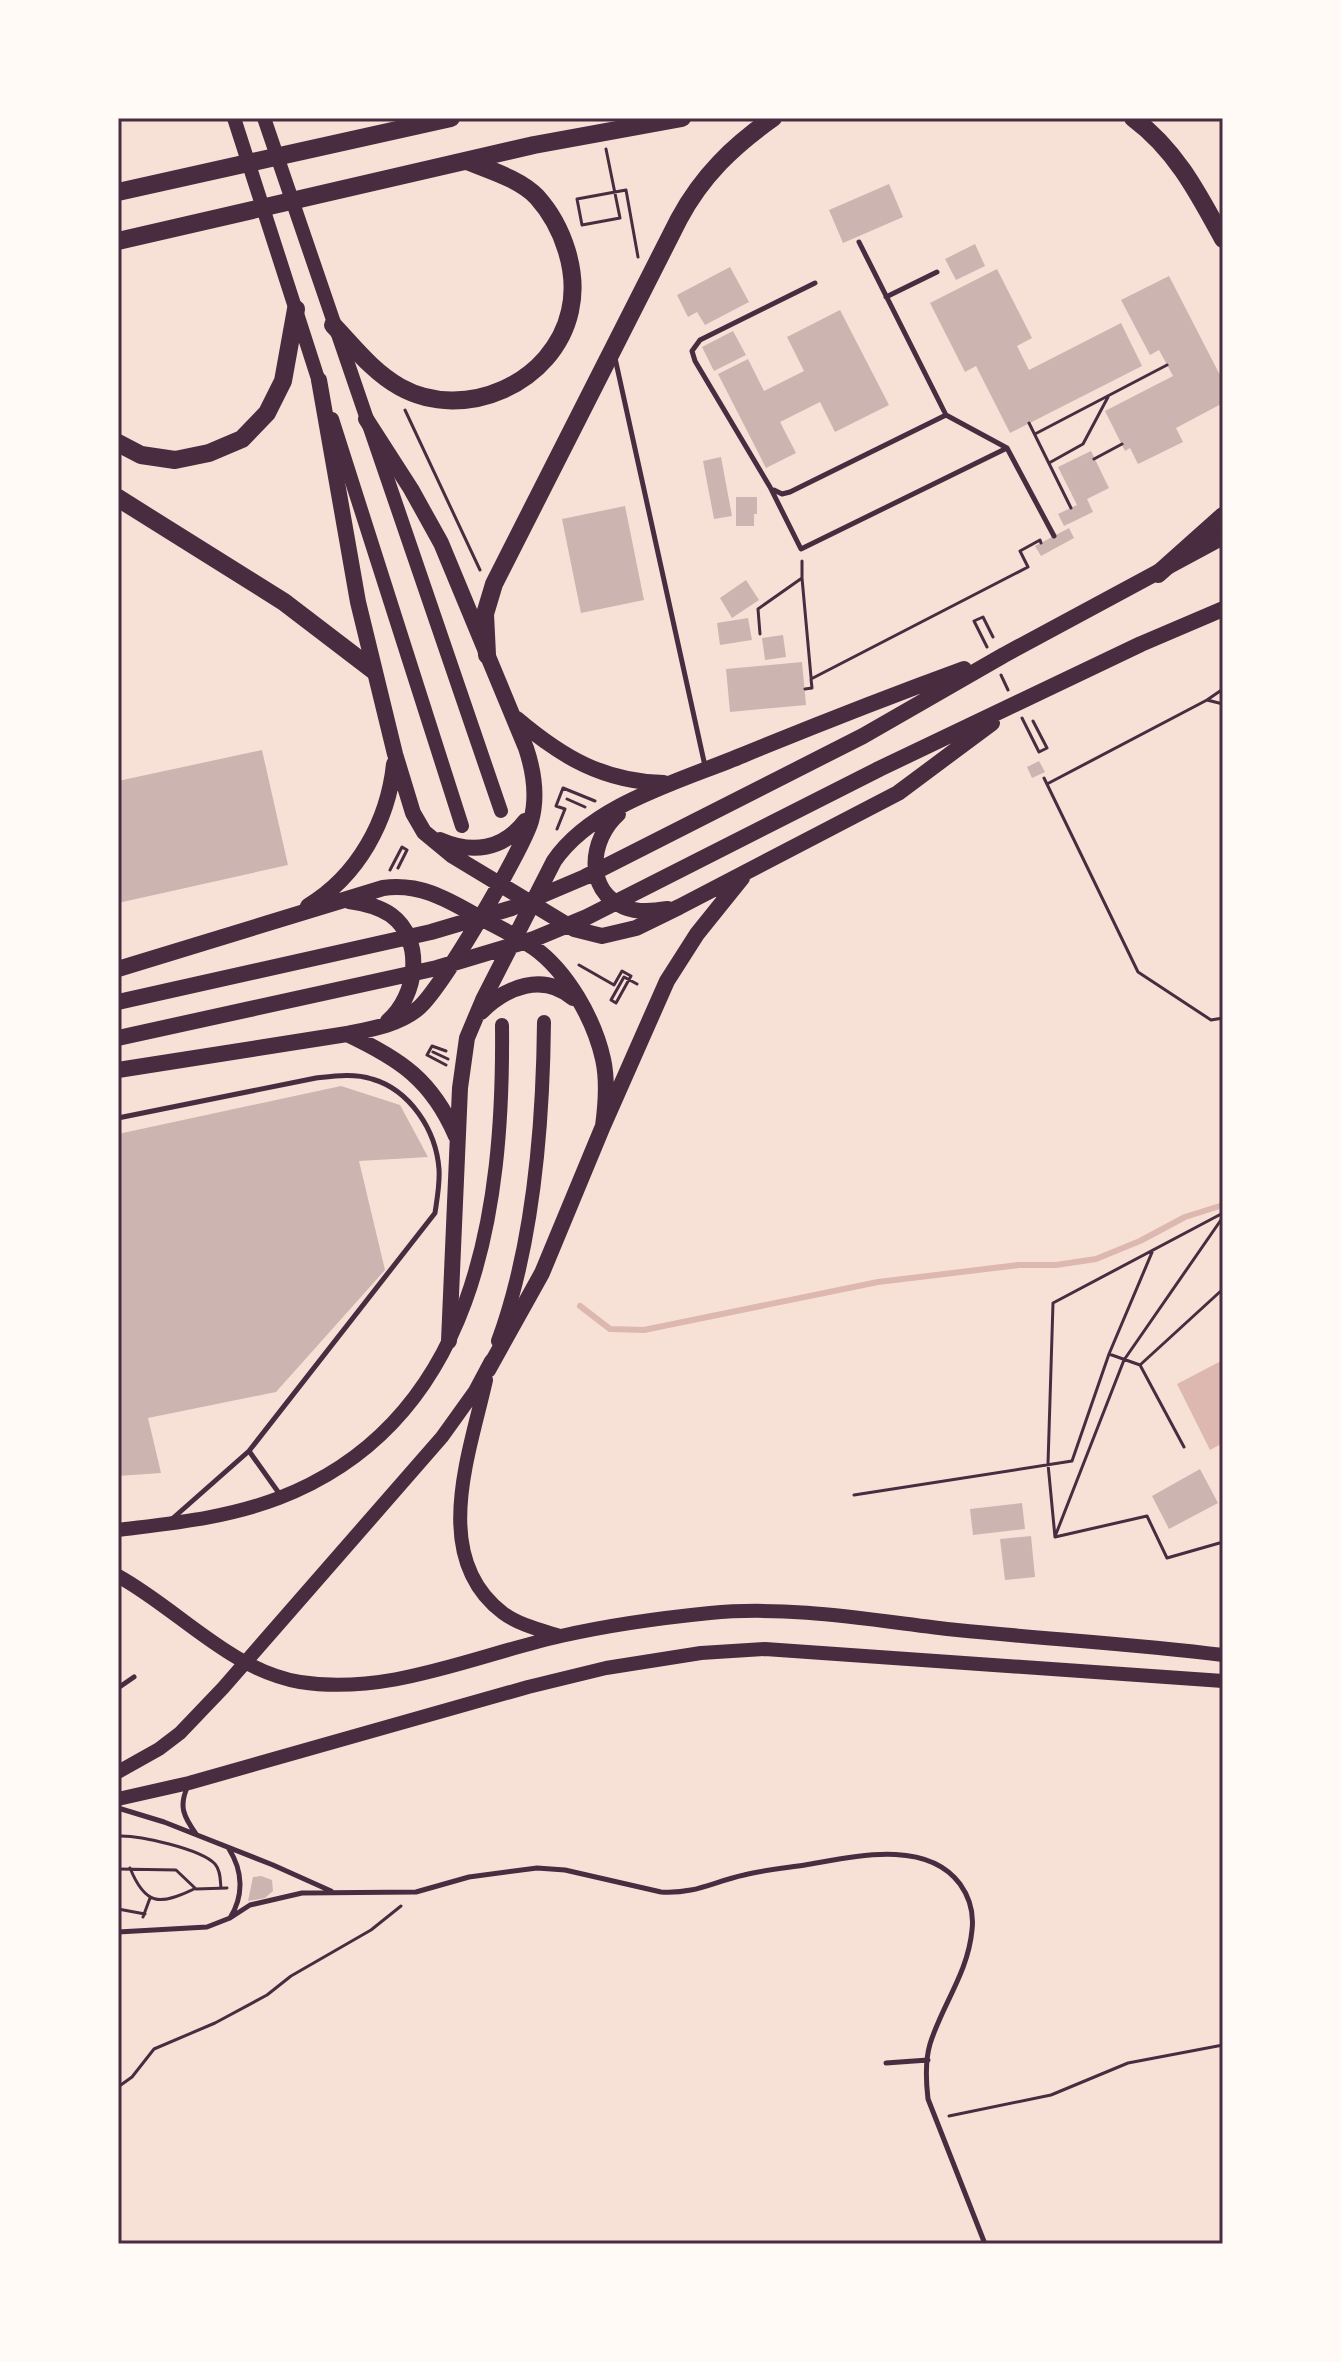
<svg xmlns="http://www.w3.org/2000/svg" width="1341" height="2362" font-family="'Zilla Slab',serif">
  <rect width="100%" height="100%" fill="#f7e1d7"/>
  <path fill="#dcb8b0" d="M1223,1360V1443L1210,1450L1177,1384Z"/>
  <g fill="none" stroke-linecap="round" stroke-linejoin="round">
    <path stroke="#dcb8b0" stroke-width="6" d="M580,1306L610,1329L644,1330L878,1282L1019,1265H1056L1096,1259L1140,1241L1185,1217L1223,1205"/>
  </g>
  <path fill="#ccb4b1" d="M889,184L903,217L843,243L829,210Z
    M975,244L985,266L956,280L945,259Z
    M730,267L749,302L705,325L697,312L688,317L677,295Z
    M997,269L1032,338L1017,346L1029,370L1121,323L1142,366L1010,433L976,366L965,372L930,303Z
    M1169,276L1223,381V403L1176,428L1183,442L1138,464L1130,448L1125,451L1105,411L1173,376L1159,350L1150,355L1121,300Z
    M840,310L889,405L835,432L820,402L780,422L796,453L766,468L718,374L748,359L764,391L804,371L787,337Z
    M733,331L746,355L714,371L702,347Z
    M1091,451L1109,488L1087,499L1093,512L1064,526L1058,514L1077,505L1058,467Z
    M721,457L732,516L714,519L703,461Z
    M736,497H757V514H754V526H736Z
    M625,506L644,600L581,613L562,519Z
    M1069,528L1074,538L1041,556L1035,546Z
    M746,580L759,600L732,618L720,598Z
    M748,618L752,640L720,645L717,623Z
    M783,635L786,657L765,660L762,638Z
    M802,662L806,705L730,712L726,669Z
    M262,750L288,865L118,903V781Z
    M1039,761L1045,772L1032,778L1027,767Z
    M341,1086L400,1105L428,1157L359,1161L385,1270L276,1392L148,1418L161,1473L118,1476V1134Z
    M1200,1469L1218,1503L1169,1529L1152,1496Z
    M1022,1503L1025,1529L973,1535L970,1509Z
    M1031,1536L1035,1577L1005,1580L1000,1539Z
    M261,1876L272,1880L273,1891L265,1898L248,1901L253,1877Z"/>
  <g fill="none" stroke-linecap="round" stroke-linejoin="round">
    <path stroke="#4a2c40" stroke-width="3" d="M606,149L620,218L582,225L577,199L626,190L638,257
      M405,410L480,570
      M1029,423L1071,508
      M1035,434L1167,365
      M1094,459L1122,444
      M1049,463L1083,444L1108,397
      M802,578L811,677
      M760,634L758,609L802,578V561
      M987,647L974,621L983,617L993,637
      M1001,675L1008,690
      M805,689L812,688L811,679L1028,567L1020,551L1040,540L1041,543
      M1207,700L1223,689
      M1022,718L1039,752L1047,748L1033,721
      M1044,778L1138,972L1211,1020L1223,1018
      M1047,784L1207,700L1223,704
      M567,799L585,807
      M557,829L565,809L556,806L563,788L595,801
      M390,870L402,847L407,850L398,868
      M579,965L614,985L622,971L631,976L616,1003L611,1000L624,977L637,984
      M446,1051L432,1046L427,1055L446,1065
      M433,1052L448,1059
      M1109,1354L1140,1365L1223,1289
      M1140,1365L1184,1447
      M854,1495L1072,1461L1109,1354L1153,1250
      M1056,1534L1124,1360L1223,1217
      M1055,1537L1048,1464L1053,1303L1223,1213
      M1055,1537L1147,1516L1167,1558L1223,1542
      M118,1836C139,1835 201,1849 215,1864C221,1871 220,1880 221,1888
      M130,1868C145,1905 159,1906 194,1889
      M118,1869L176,1870L196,1889L227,1888
      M118,1909L145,1914
      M143,1917L150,1898
      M118,2087L132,2077L154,2049L215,2023L267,1995L291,1976L371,1930L401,1906
      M949,2116L1051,2095L1128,2063L1223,2045"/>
    <path stroke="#4a2c40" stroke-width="5" d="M859,242L946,415
      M815,283L700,340L692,351L695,361L770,487L801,549L1007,448
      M886,297L937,272
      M615,358L705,766
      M774,490L782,494L790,492L946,415L1007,448L1054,536
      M118,1118L316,1078C334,1076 354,1073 372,1079C410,1090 436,1130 439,1169C440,1184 437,1199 435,1213L249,1451L172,1519
      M249,1451L281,1496
      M118,1688L134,1677
      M188,1786C178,1806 184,1817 196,1834
      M118,1808L164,1822L273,1865L331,1891
      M230,1918L250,1905L302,1893L416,1892L469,1877L537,1868L565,1870L661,1892C696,1894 712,1882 744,1875C764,1870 785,1868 805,1865C852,1857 926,1838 960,1884C970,1898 974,1913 972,1930C968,1973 942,2005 930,2044C925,2061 926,2082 928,2099L985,2244
      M118,1932L207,1927L230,1918C244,1896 243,1871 229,1849
      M886,2063L928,2060"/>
    <path stroke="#4a2c40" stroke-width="14" d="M234,118L321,388
      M264,118L501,811
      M332,419L462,826
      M498,1341C534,1243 543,1126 544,1022
      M486,1380C470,1453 429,1557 503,1613C519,1625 541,1630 560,1636
      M118,1530C173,1523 227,1518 279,1498C476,1422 504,1210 502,1025
      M118,1576C178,1609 230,1670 300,1682C389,1696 476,1655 561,1636C609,1625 660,1618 710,1613C792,1605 876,1621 957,1630C1046,1639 1135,1644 1223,1655
      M118,1772L159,1749L180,1733L223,1688L442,1437L475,1391L491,1361
      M118,1799L189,1783L528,1687L606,1668L701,1653L765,1649L1223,1681"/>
    <path stroke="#4a2c40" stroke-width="16" d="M319,380L358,602L395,754L413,813L424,832L453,856L574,929L602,936L636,928L679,907L898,793L992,723
      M517,719C562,757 604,782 664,783
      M618,814C590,839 584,890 624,907C638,913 654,911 668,909
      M440,840C472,854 503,850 525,821
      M349,901C364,903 378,906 391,915C425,940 417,996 388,1021
      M308,906C358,876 388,821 394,764
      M118,969L383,888C419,883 445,898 475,915C494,925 515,935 533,947C567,971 594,1019 603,1059C608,1081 606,1104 603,1126
      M118,1002L431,932L512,908L585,877L863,736L1004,655L1223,537
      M481,1012C506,987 543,972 573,998
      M347,1034C400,1059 432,1080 456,1136
      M118,1038L437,968L534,939L587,917L879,769L1141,644L1223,609
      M118,1070L347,1034C371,1029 396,1025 416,1010C438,996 523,849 531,821C538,796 534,772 526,748L441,543L411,489L366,419
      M449,1341L460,1088L467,1038L483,1000L554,861C593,804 681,781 743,755C816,725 890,696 964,669
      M488,1370L542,1273L603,1126L667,981L697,934L742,878"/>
    <path stroke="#4a2c40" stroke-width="18" d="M1133,118C1176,150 1198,193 1223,239
      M118,192L451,118
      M118,241L534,145L682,118
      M333,325C354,347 373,372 400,387C465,423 554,383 570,311C579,272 563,226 537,197C520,179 489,170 467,161
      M118,443L141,455L175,460L209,453L242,439L267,413L283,381L296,309
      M118,498L284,602L373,670
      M1158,574L1223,516
      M487,655L485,614L494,584L679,219C702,176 733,146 773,118"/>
  </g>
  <rect width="1341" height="2362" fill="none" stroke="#fffaf5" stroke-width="240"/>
  <rect x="120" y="120" width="1101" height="2122" fill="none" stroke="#4a2c40" stroke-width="3"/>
</svg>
